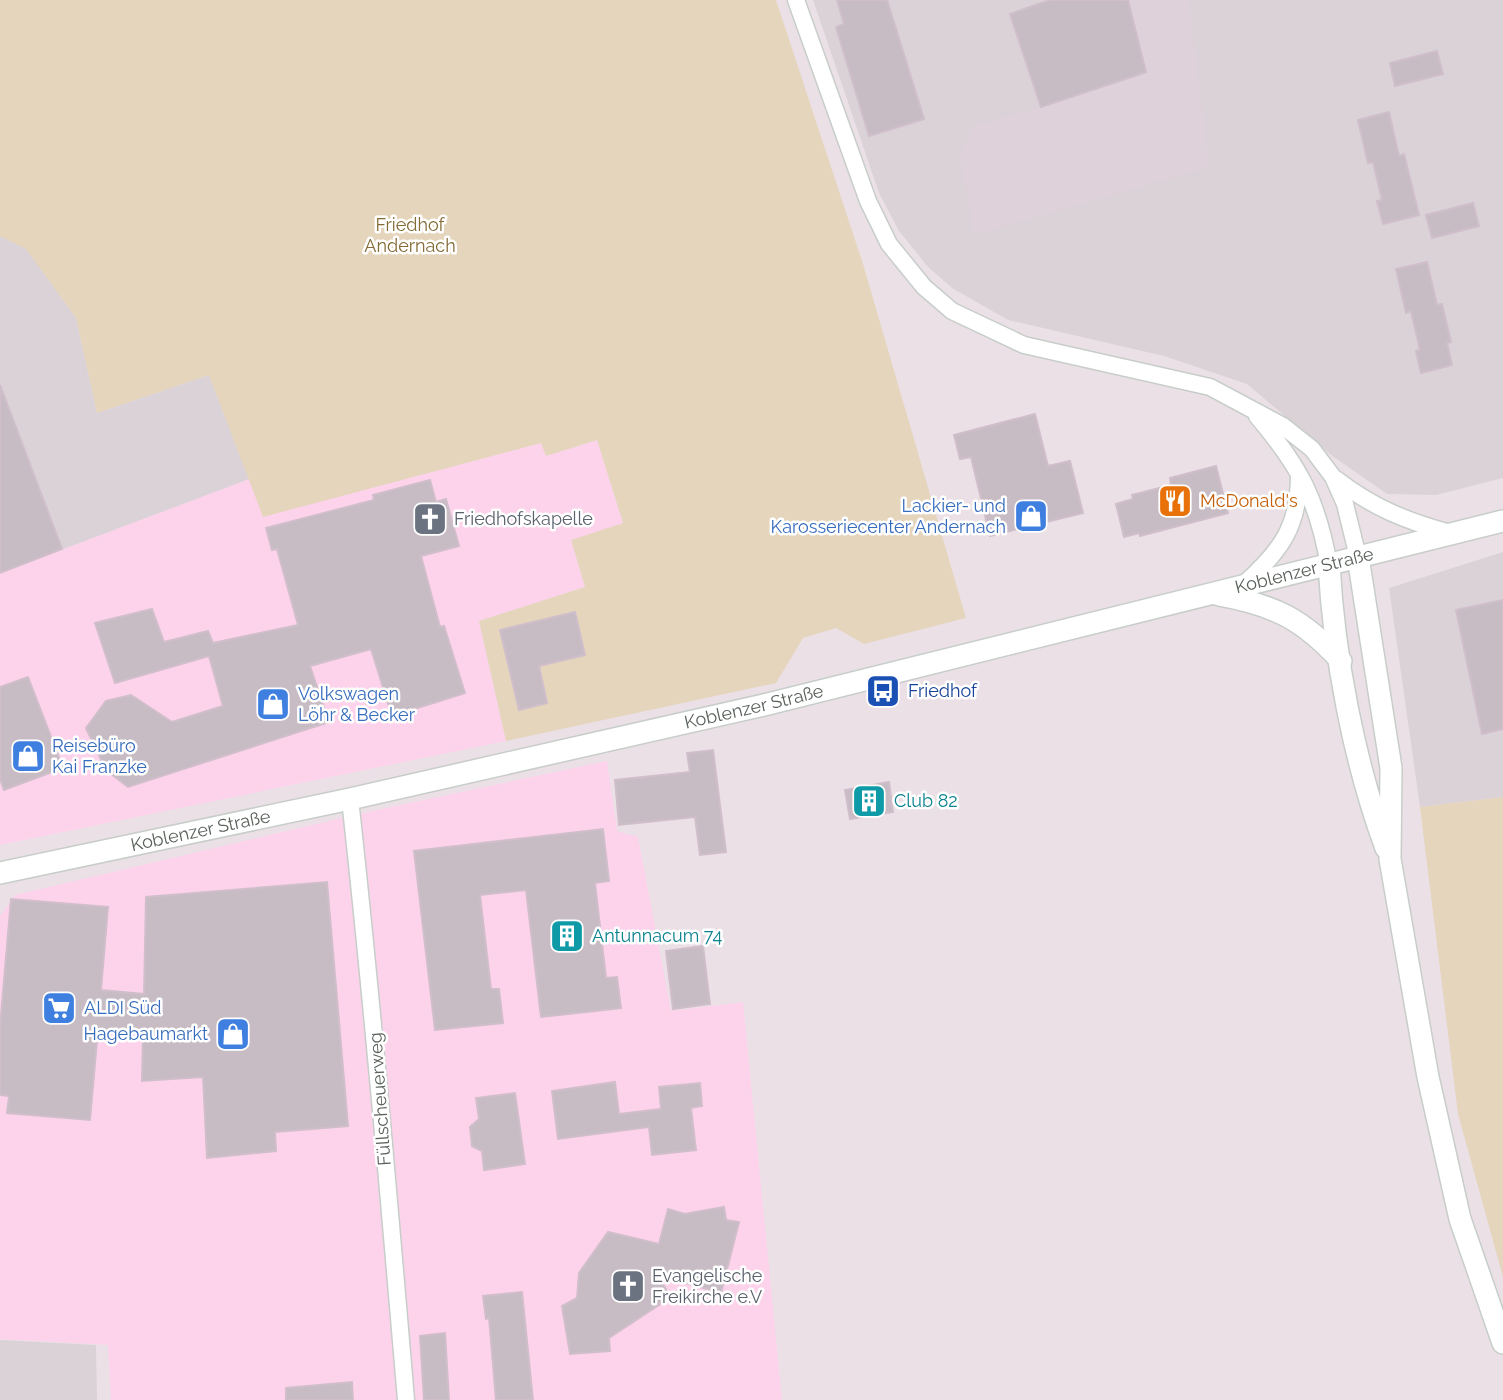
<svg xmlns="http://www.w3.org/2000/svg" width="1503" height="1400" font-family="Raleway,sans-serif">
  <rect width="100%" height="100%" fill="#ece0e7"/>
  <path fill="#fdd3ec" d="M597,440L623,523L585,587L479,621L506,741L0,845V573L249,479L263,516L541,443L546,456Z
    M607,761L617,831L638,837L671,1011L743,1002L782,1400H111L108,1345L0,1339V916L15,895L363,813Z"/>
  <path fill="#dad2d7" d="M813,0H1503V478L1436,495L1387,494L1331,455L1247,384L1164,356L1008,320L952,288L928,267L899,231L879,193Z
    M0,236L26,248L76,318L97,413L209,375L249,479L0,573Z
    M1503,552V797L1420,807L1389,588Z
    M0,1340L96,1345L97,1400H0Z"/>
  <path fill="#ded1d9" d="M1128,0H1189L1209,167L974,235L960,156L972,126L1041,107L1146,72Z"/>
  <path fill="#e4d5bc" d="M0,0H776L863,264L966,618L864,644L836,628L803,638L776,683L506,741L479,621L585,587L571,540L623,523L597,440L546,456L541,443L263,517L209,375L97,413L76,318L26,249L0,236Z
    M1503,797V1277L1458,1114L1420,807Z"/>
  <path fill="#c7bcc3" stroke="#d0becb" stroke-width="2" d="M837,0H887L924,119L869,136L836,27L844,24Z
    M1050,0H1128L1146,72L1041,107L1010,14Z
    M1437,51L1443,74L1395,86L1390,63Z
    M1389,112L1399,156L1404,154L1419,215L1383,224L1377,201L1382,200L1373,162L1368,163L1358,120Z
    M1473,203L1479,226L1432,238L1426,215Z
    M1427,262L1437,305L1442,304L1451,342L1447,343L1452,365L1421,373L1416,351L1420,350L1411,311L1406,313L1396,269Z
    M0,385L62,549L0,573Z
    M1035,414L1048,466L1070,461L1083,513L990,536L971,457L960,459L954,435Z
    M1216,466L1228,513L1140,536L1139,533L1124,537L1116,504L1133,499L1132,495L1171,485L1170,478Z
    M430,480L436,502L446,499L459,546L421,556L440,627L444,626L465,693L392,716L371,649L310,666L329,722L128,787L106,770L86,728L106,701L131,695L172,722L223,706L209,656L115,683L95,623L152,609L164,642L208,631L213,643L298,625L277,549L272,550L266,528L374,500L373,495Z
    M1503,600V729L1482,734L1456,610Z
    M575,612L585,655L539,666L547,703L519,710L500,630Z
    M28,677L63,768L4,790L0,779V687Z
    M713,750L726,852L700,855L695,817L619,825L615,780L690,772L687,753Z
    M889,782L893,812L850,819L845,790Z
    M603,829L609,881L595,883L606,978L617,977L621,1008L541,1017L526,890L480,895L491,989H499L503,1023L435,1030L414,851Z
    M327,882L348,1126L275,1132L276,1151L207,1158L203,1077L142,1081L143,1032L98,1029L90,1120L7,1113L9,1096L0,1095V1027L11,899L108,907L101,990L144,994L146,897Z
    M703,946L710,1004L673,1009L666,951Z
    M615,1082L619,1114L661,1109L659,1087L700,1083L702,1106L691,1108L696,1150L652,1155L649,1127L558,1139L552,1091Z
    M515,1093L525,1164L484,1170L482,1151L472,1146L470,1127L479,1119L476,1098Z
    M724,1207L726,1220L739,1222L721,1293L657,1275L671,1297L609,1338L610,1351L570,1354L562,1306L577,1298L579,1273L608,1232L659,1244L668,1209L685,1214Z
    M522,1292L533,1400H496L489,1318L486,1319L483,1296Z
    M445,1333L449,1400H424L420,1336Z
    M352,1382L353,1400H286V1388Z"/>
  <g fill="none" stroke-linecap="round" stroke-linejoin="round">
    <g stroke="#c7cec9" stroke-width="19">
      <path id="minor" d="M796,0L868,201L889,244L924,287L952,311L1024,345L1210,387L1283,426L1312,449L1333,477L1345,504L1358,557
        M1257,416C1300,467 1317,499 1329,565
        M1336,479C1372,507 1406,521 1450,533
        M1244,584C1281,551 1299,526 1299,475
        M350,799C372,999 389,1199 406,1400"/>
    </g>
    <g stroke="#c7cec9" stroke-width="24">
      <g id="tertiary">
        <path d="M1358,557L1391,768L1390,859L1428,1077L1460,1219L1503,1343"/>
        <path d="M1329,565C1334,656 1354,762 1386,848"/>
        <path d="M1219,595C1274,605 1303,619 1341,661"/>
        <path id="s1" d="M0,873L350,799L768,704L1503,521"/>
      </g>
    </g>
    <use href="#minor" stroke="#fff" stroke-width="16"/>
    <use href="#tertiary" stroke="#fff" stroke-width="21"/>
  </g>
  <defs>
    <g id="restaurant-square" transform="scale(1.75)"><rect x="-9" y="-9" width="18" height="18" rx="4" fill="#e8710a" stroke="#fff"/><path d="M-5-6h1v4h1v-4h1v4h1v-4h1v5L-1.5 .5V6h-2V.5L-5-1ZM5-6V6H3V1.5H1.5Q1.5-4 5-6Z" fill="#fff"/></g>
    <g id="shop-square" transform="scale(1.75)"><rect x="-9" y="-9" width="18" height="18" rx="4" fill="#3f7fe0" stroke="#fff"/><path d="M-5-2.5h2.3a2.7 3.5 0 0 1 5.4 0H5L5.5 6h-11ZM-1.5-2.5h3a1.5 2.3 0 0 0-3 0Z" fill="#fff"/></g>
    <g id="church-square" transform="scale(1.75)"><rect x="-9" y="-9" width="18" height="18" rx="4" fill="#6b7280" stroke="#fff"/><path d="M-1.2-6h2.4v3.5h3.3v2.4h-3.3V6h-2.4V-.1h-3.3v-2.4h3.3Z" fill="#fff"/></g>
    <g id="bus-square" transform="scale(1.75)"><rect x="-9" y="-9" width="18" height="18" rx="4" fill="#1a4fb4" stroke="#fff"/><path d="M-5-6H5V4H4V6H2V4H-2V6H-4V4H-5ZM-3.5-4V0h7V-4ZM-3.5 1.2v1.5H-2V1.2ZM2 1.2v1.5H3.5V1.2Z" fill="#fff"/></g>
    <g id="building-square" transform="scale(1.75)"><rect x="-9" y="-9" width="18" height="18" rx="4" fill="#0f9aa8" stroke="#fff"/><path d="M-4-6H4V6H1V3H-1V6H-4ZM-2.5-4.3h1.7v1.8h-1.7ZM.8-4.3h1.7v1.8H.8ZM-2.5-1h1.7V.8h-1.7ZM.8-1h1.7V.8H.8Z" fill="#fff"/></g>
    <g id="supermarket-square" transform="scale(1.75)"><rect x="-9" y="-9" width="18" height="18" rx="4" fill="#3f7fe0" stroke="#fff"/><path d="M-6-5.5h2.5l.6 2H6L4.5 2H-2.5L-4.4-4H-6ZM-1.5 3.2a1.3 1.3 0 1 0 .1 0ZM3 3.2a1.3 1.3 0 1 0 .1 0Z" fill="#fff"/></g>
  </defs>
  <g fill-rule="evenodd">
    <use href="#restaurant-square" x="1175" y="501"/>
    <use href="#shop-square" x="1031" y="516"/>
    <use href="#church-square" x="430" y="519"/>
    <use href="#bus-square" x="883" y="691"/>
    <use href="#shop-square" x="273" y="704"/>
    <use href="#shop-square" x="28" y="756"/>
    <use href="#building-square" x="869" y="801"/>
    <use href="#building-square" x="567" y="936"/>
    <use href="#supermarket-square" x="59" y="1008"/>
    <use href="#shop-square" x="233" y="1034"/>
    <use href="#church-square" x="628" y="1286"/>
  </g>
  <g text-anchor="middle" stroke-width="5" stroke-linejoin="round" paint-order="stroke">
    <g font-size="18" fill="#846b35" stroke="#fff">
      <text x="410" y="231">Friedhof<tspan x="410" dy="21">Andernach</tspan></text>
    </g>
    <g font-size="18" fill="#c56008" stroke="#fff" text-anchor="start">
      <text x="1200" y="507">McDonald's</text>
    </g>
    <g font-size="18" fill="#366cbe" stroke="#fff" text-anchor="start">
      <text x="1006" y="512" text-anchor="end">Lackier- und<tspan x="1006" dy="21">Karosseriecenter Andernach</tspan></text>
      <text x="298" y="700">Volkswagen<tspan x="298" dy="21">Löhr &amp; Becker</tspan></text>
      <text x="52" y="752">Reisebüro<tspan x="52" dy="21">Kai Franzke</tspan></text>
      <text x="84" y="1014">ALDI Süd</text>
      <text x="208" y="1040" text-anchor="end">Hagebaumarkt</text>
    </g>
    <g font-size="18" fill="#5b616d" stroke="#fff" text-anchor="start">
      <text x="454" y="525">Friedhofskapelle</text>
      <text x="652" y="1282">Evangelische<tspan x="652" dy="21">Freikirche e.V</tspan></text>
    </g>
    <g font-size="18" fill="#59615a" stroke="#fff">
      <text dy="6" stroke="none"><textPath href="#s1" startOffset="1339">Koblenzer Straße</textPath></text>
      <text dy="6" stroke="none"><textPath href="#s1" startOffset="772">Koblenzer Straße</textPath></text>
      <text dy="6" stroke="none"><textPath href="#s1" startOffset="205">Koblenzer Straße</textPath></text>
      <text transform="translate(380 1099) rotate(-94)" y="6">Füllscheuerweg</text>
    </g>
    <g font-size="18" fill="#164399" stroke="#fff" text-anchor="start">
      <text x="908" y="697">Friedhof</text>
    </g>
    <g font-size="18" fill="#0d838f" stroke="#fff" text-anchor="start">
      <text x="894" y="807">Club 82</text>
      <text x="592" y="942">Antunnacum 74</text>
    </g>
  </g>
</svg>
